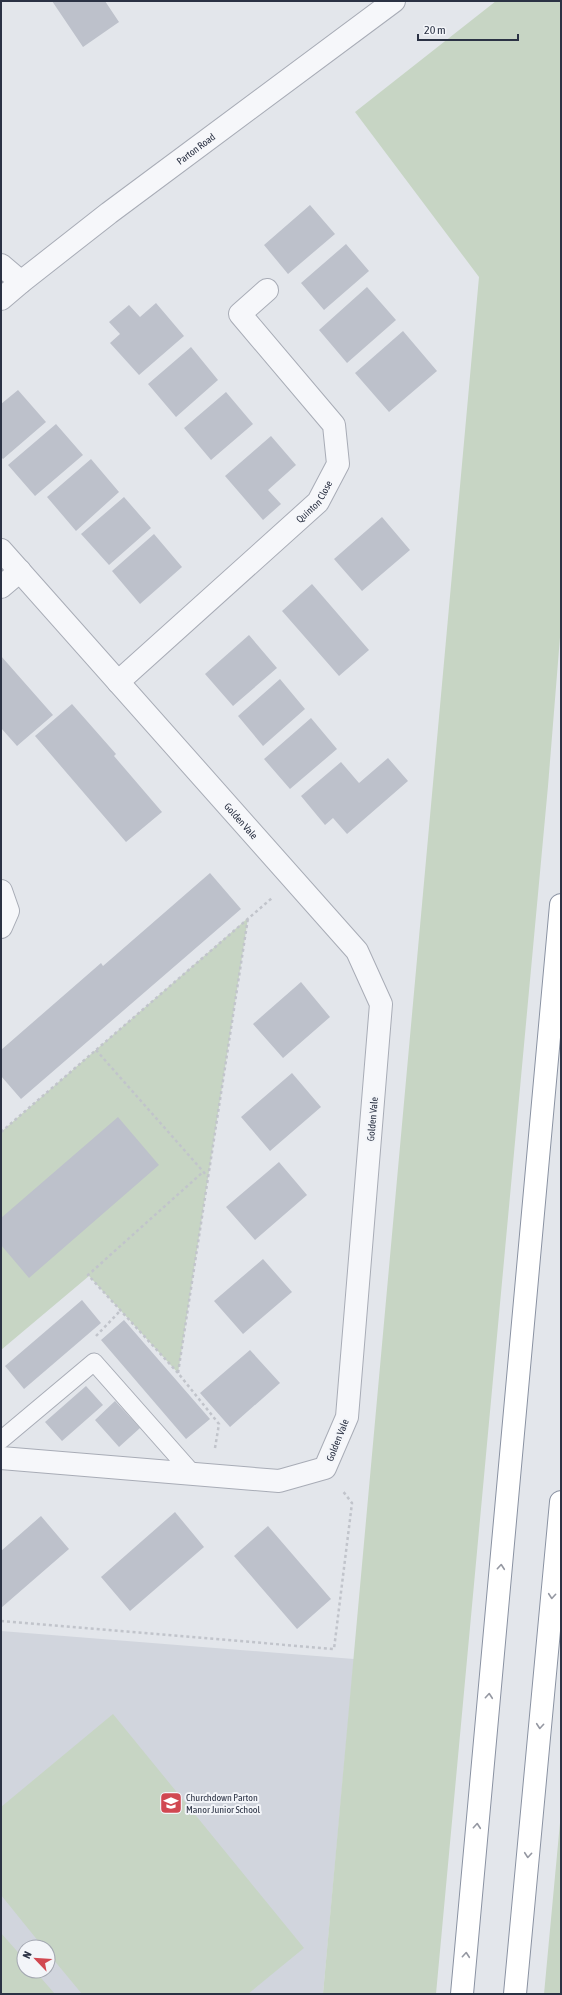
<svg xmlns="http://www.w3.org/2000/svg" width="562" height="1995" font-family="'Asap Condensed',sans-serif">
  <rect width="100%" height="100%" fill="#e3e6eb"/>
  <path fill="#d1d5dd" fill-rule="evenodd" d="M1,1631L354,1659L323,1994H1ZM24,1947H48V1971H24Z"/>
  <path fill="#c7d5c4" d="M496,1H561V625L548,786L436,1994H323L479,277L355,112Z
    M248,918L178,1373L89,1276L1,1350V1132Z
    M113,1714L304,1948L248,1994H82L48,1953V1947H43L1,1895V1807Z
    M561,1812V1994H544Z
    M1,1933L24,1959V1971H35L55,1994H1Z"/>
  <path fill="#bdc1cb" d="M52,1H105L119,22L83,47Z
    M310,205L335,234L288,274L264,245Z
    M346,244L369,271L324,310L301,283Z
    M367,287L396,320L347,363L319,330Z
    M156,303L184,336L139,375L110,343L120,334L109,322L129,305L140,317Z
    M403,331L437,371L389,412L355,373Z
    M191,347L218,380L176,417L148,384Z
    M18,390L46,422L3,459L1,457V404Z
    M226,392L253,424L211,460L184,428Z
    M56,424L83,455L35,496L8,465Z
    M271,436L296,465L268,490L281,504L263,520L225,476Z
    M91,459L119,492L76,531L47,497Z
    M124,497L151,528L109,565L81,534Z
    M382,517L410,550L362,591L334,559Z
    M154,534L182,567L140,604L112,571Z
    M312,584L369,650L339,676L282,611Z
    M249,635L277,668L233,706L205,674Z
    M1,656L53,715L17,746L1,728Z
    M280,679L305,709L263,746L238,716Z
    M72,704L116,754L114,756L162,812L126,842L35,736Z
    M311,718L337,749L290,789L264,759Z
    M388,758L408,781L347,834L333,818L325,825L301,796L341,762L359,783Z
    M210,873L241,909L21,1099L1,1076V1050L101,963L103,966Z
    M301,982L330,1017L283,1058L253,1024Z
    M292,1073L321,1107L270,1151L241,1117Z
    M118,1117L159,1165L29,1278L1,1245V1218Z
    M279,1162L307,1195L255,1240L226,1207Z
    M263,1259L292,1292L243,1334L214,1301Z
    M82,1300L101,1323L24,1389L5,1366Z
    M124,1320L210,1419L186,1439L101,1340Z
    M250,1350L280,1383L230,1427L200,1393Z
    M86,1386L103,1405L62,1441L45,1422Z
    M115,1401L140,1428L119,1447L95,1420Z
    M175,1512L204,1547L130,1611L101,1577Z
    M41,1516L69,1549L1,1608V1551Z
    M268,1526L331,1599L297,1629L234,1556Z"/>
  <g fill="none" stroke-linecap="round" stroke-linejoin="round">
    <g stroke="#a8acb6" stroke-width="19">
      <path id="service" d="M1,1440L94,1362L193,1474"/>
    </g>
    <g stroke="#a8acb6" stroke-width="24">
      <g id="minor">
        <path d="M1,265L21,282"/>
        <path id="s1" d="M1,550L357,951L381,1004L347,1417L325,1468L279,1481L1,1458"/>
        <path d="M1,587L20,571"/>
        <path id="s2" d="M118,682L318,502L338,464L334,425L240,314L267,290"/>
        <path d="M1,891L8,911L1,927"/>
      </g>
    </g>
    <g stroke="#a8acb6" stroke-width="24">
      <g id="tertiary">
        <path id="s3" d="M1,299L21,282L109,213L394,1"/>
      </g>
    </g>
    <g stroke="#8a92a2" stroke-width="24">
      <path id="trunk" d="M462,1994L561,905
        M515,1994L561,1502"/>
    </g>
    <path stroke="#c1c4cb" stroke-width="2.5" stroke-dasharray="3 3" stroke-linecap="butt" d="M96,1050L208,1177
      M1,1132L272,898
      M96,1336L121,1310
      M178,1373L88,1275L203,1172
      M215,1448L219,1424L178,1373L248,918
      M1,1621L334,1649L352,1503L342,1490"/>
    <use href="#service" stroke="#f6f7fa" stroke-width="17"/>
    <use href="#minor" stroke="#f6f7fa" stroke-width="22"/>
    <use href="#tertiary" stroke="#f6f7fa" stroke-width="22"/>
    <use href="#trunk" stroke="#fff" stroke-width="22"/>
  </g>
  <defs><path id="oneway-chevron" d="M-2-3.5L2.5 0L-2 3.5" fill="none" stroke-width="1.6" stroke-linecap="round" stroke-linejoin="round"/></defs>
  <g stroke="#9598a2">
    <use href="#oneway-chevron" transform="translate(501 1567) rotate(-85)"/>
    <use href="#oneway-chevron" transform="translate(552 1596) rotate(95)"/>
    <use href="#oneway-chevron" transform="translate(489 1696) rotate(-85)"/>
    <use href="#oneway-chevron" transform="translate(540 1726) rotate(95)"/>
    <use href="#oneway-chevron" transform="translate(477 1826) rotate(-85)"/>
    <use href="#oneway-chevron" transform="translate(528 1855) rotate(95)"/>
    <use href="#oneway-chevron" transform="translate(466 1955) rotate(-85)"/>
  </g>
  <defs>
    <g id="school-square" transform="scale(1.15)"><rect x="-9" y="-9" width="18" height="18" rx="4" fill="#d14851" stroke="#f3f5f9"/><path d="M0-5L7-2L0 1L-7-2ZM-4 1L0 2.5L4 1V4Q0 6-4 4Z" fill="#fff"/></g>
  </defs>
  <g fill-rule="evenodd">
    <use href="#school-square" x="171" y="1803"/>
  </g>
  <g text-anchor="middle" stroke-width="4" stroke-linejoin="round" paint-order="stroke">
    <g font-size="10" fill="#2b3244" stroke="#f3f5f9">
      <text dy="4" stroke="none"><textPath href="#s3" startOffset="246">Parton Road</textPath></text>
      <text dy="4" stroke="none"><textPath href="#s2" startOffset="267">Quinton Close</textPath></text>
      <text dy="4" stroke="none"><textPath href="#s1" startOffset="362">Golden Vale</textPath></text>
      <text transform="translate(372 1119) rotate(-85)" y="4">Golden Vale</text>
      <text transform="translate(337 1440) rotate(-68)" y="4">Golden Vale</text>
    </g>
    <g font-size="10" fill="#2b3244" stroke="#f3f5f9" text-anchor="start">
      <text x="186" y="1801">Churchdown Parton<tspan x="186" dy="12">Manor Junior School</tspan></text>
    </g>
  </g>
  <rect width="562" height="1995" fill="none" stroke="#2b3244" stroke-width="4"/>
  <g transform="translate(36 1959) rotate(295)"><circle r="19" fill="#f3f5f9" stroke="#a3a7b1"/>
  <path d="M0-3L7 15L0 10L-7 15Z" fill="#d14851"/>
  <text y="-6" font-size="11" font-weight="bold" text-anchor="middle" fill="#2b3244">N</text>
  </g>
  <path d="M418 34v6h100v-6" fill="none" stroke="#2b3244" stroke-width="2"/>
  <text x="424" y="34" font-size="12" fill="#2b3244" stroke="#f3f5f9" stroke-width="3" paint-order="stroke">20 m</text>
</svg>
